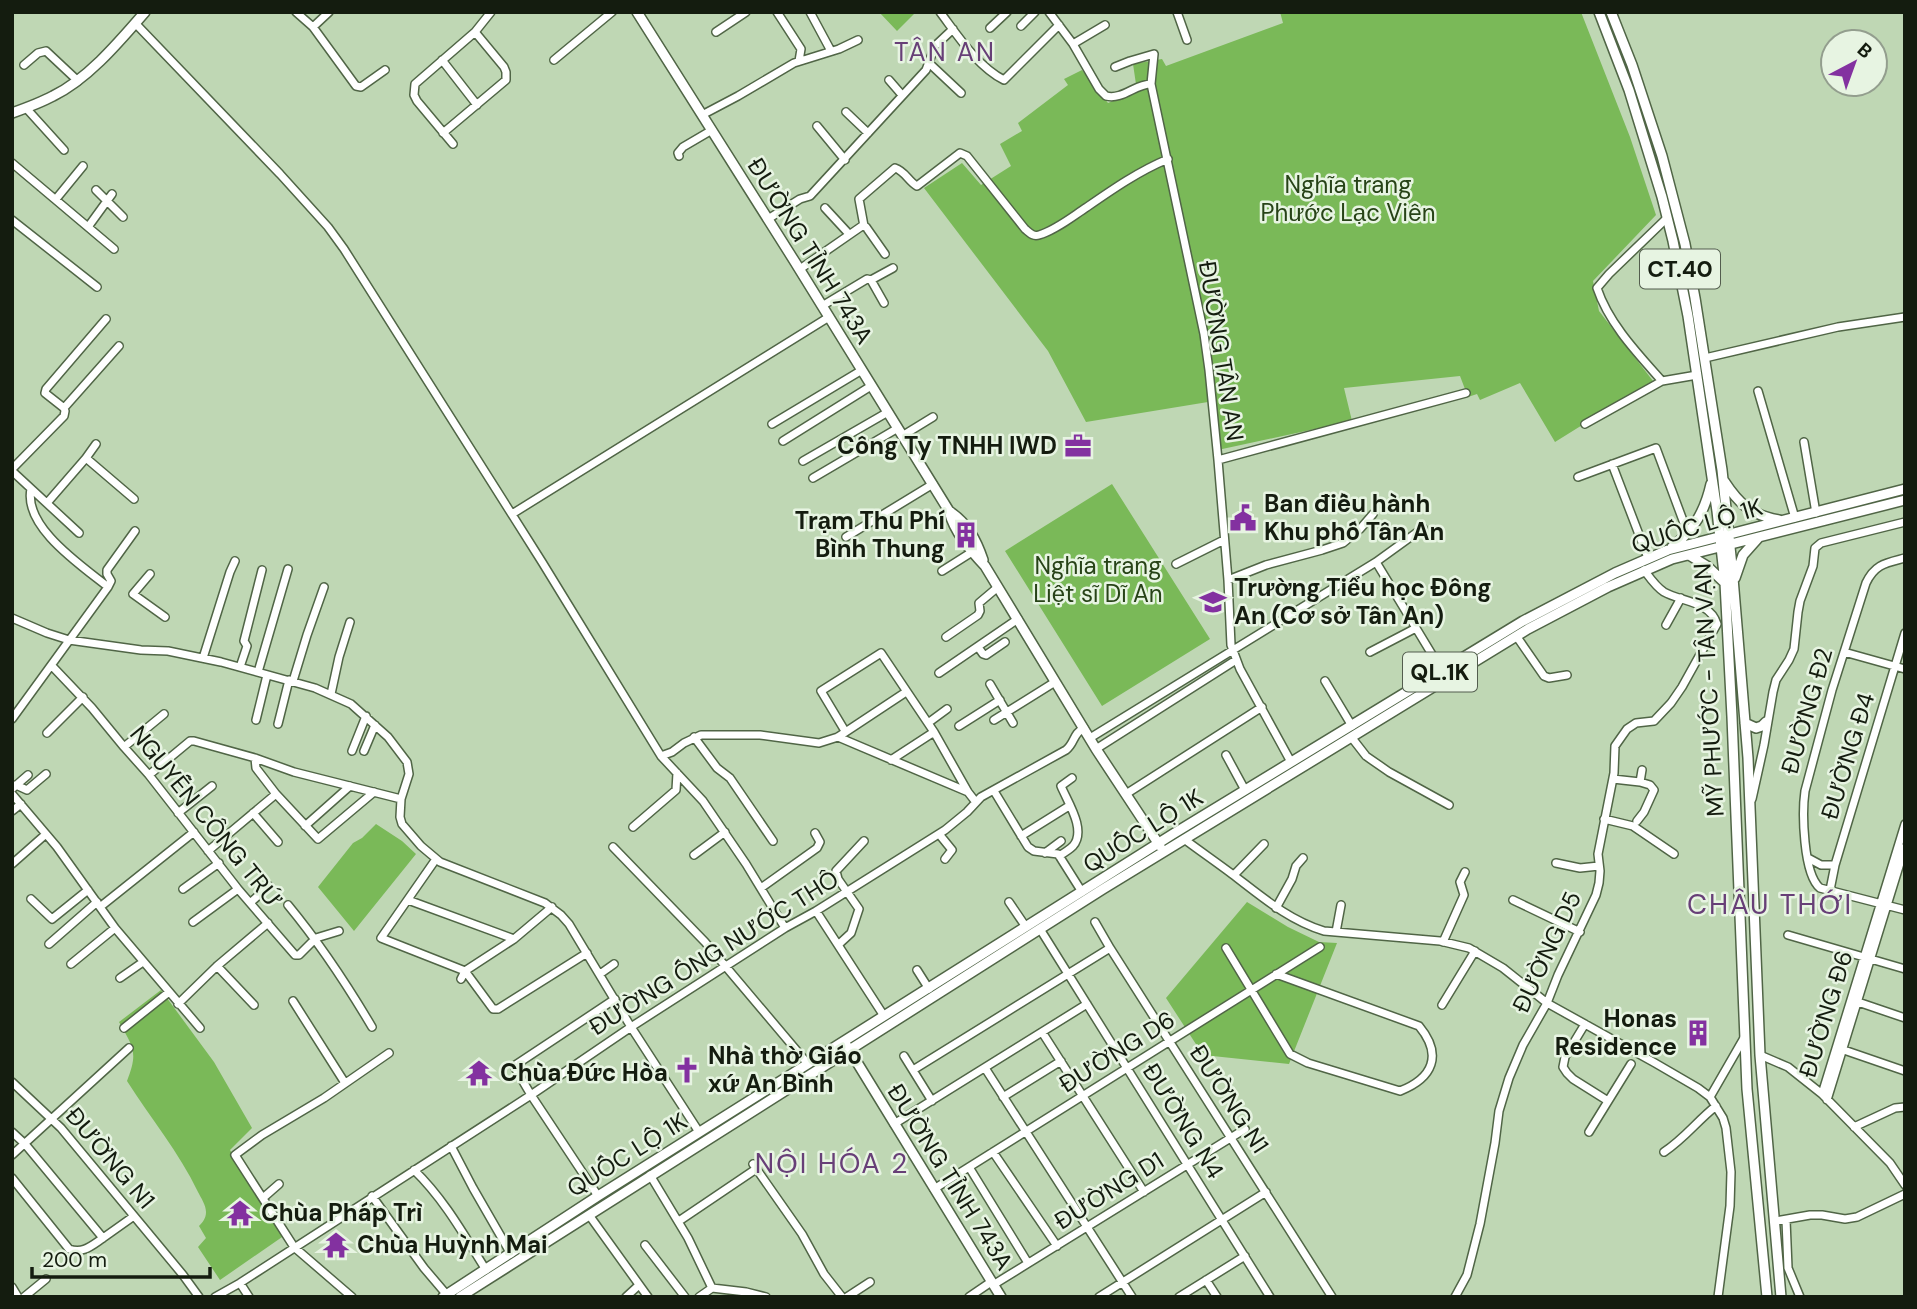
<svg xmlns="http://www.w3.org/2000/svg" width="1917" height="1309" font-family="'DM Sans',sans-serif">
  <rect width="100%" height="100%" fill="#bfd7b4"/>
  <path fill="#7ab958" d="M879,12H916L897,31Z
    M1280,12H1581L1630,137L1656,215L1593,281L1599,311L1653,381L1555,442L1520,383L1480,400L1477,394L1468,397L1460,376L1344,388L1352,421L1213,451L1208,402L1086,422L1048,351L924,188L962,163L981,185L1011,166L1000,144L1022,131L1018,123L1068,85L1064,79L1082,70L1108,103L1137,91L1133,64L1162,59L1166,66L1283,23Z
    M1112,484L1210,639L1102,706L1005,551Z
    M376,824L402,841L416,854L354,931L318,887L353,843L362,838Z
    M1247,902L1288,927L1319,942L1337,943L1289,1064L1203,1055L1166,998Z
    M161,990L214,1062L252,1128L230,1150L285,1235L220,1280L198,1247L206,1238L199,1226C203,1222 206,1218 206,1212C206,1205 201,1198 198,1192C179,1152 151,1119 127,1081C138,1053 134,1048 119,1022Z"/>
  <g fill="none" stroke-linecap="round" stroke-linejoin="round">
    <g stroke="#506546" stroke-width="10">
      <path id="minor" d="M296,12L313,27L356,86L361,87L385,70
        M777,12L801,49L799,61
        M810,12L831,51
        M940,12C958,36 977,66 1004,80L1059,25
        M1049,12L1073,44L1099,89L1106,96C1123,100 1135,84 1151,84L1204,334L1209,370L1218,460L1228,580L1231,645L1240,669L1291,762
        M1177,12L1187,40
        M135,23L280,174L328,227L344,249L542,562L661,756L703,801L746,864L785,928
        M1021,26L1035,12
        M313,27L329,12
        M990,28L1007,12
        M716,32L746,12
        M1073,44L1105,25
        M442,60L477,105
        M554,60L612,12
        M929,63L961,93
        M24,65L38,53L46,51L78,81
        M1115,67L1130,61L1154,54L1151,84
        M889,80L902,95
        M26,108L64,150
        M846,112L868,133
        M702,115L738,96L794,63L839,49L858,40
        M817,126L845,160
        M443,133L506,80V72L504,67L475,32
        M453,144L417,101L414,95L415,84L475,32L491,12
        M679,156L678,153L683,147L712,130
        M12,163L114,249
        M96,190L123,217
        M56,199L83,166
        M825,208L849,234
        M1667,218L1609,274L1597,288C1609,324 1638,354 1662,381L1697,375
        M768,219L800,199L810,196L926,70L935,46L953,29
        M12,220L97,287
        M864,226L859,199L895,168C905,171 909,182 917,186L960,153L967,156L1025,229C1030,233 1033,237 1039,235C1056,230 1073,216 1087,207C1113,189 1139,171 1168,159
        M88,227L112,194
        M800,269L862,226L866,227L885,254
        M871,280L893,268
        M822,306L867,279L871,280L884,303
        M106,319L46,389L45,393L64,408L119,346
        M1705,358L1838,327L1905,317
        M1758,391L1795,518
        M772,424L862,370
        M1585,424L1662,381
        M902,436L933,417
        M783,441L871,386
        M1804,442L1816,513
        M86,458L96,444
        M1218,460L1466,393
        M803,461L888,412
        M1612,464L1648,558
        M12,469L64,416L65,411L64,408
        M12,471L79,533
        M1578,477L1656,448L1688,534
        M813,478L898,428
        M31,489C23,527 82,566 108,587
        M47,503L86,458L134,499
        M512,514L829,317
        M846,537L933,484
        M1905,558C1886,563 1875,564 1866,583L1832,690L1805,791C1802,812 1803,874 1820,888L1905,910
        M1376,562L1442,671
        M1176,564L1224,540
        M942,571L972,552
        M150,574L133,594L165,617
        M1228,580L1266,565L1322,550L1343,543L1360,529L1373,514
        M12,618L47,633L69,640L141,650L168,651L221,662L315,688L351,704L388,737L407,762L409,774L401,799L400,817L402,824L421,846L440,862L545,903L561,915L569,924L631,1027L699,1132
        M1666,625L1681,598
        M946,637L978,615L980,611L979,603L998,587
        M1517,637L1544,676L1549,678L1567,675
        M978,647L983,654L986,655L1005,642
        M1370,652L1416,628
        M1844,652L1905,669
        M203,658L230,572L235,561
        M52,666L92,708L124,747L149,775L238,889L295,955H299L316,938L339,931
        M240,667L247,646L244,641L262,570
        M258,672L288,569
        M939,673L1018,619
        M293,681L307,635L324,587
        M1325,681L1352,726
        M990,684L1013,723
        M331,694L339,657L350,622
        M12,719L108,587L111,581L107,574V570L135,531
        M256,720L267,675
        M994,720L1055,682
        M928,723L947,709
        M278,724L289,680
        M959,726L1000,700
        M845,731L821,691L881,653L934,732L968,792L975,801
        M47,733L83,697
        M694,737L717,768L730,778L773,841
        M838,737L968,792
        M1090,738L1376,562L1423,528
        M1352,738L1366,756L1389,772L1449,805
        M124,747L164,714
        M1096,749L1236,660
        M352,751L366,716
        M364,751L375,725
        M1226,755L1245,790
        M661,756L672,752L684,743L701,735H760L819,743L838,737L906,692
        M255,758L256,768L276,794L318,839L374,792
        M891,760L934,732
        M149,775L190,741H194L255,758L294,772L401,799
        M1613,779L1640,782L1642,770
        M16,785L27,790L46,774
        M13,788L28,775
        M994,791L1028,847L1034,851L1058,854L1082,892
        M12,794L57,847L115,928L200,1028
        M1126,794L1262,707
        M1752,799L1764,745L1773,692L1776,680L1789,660L1794,649L1798,612L1800,601L1813,566L1815,548L1821,543L1905,522
        M12,811L21,804
        M178,813L212,786
        M253,813L278,842
        M1604,819L1633,826L1674,854
        M1637,821L1644,812L1654,790L1650,785L1640,782
        M305,826L350,786
        M633,827L676,790L677,773
        M939,834L952,850L945,859
        M1021,836L1069,806
        M1184,839C1200,851 1216,862 1232,874C1261,896 1288,920 1324,931L1440,941L1469,948L1503,968L1547,1003L1655,1063L1698,1088L1710,1097L1723,1118L1726,1128L1731,1172L1730,1206L1718,1297
        M613,847L705,942L808,1064
        M208,851L276,794
        M1045,853L1061,841
        M694,855L725,832
        M1059,856C1064,853 1069,850 1073,846C1087,830 1067,801 1061,786L1072,778
        M1808,858L1821,865H1835
        M436,859L381,938L465,971L493,1009H498L587,953
        M1556,863L1580,868L1599,866
        M12,864L46,834
        M1234,875L1264,844
        M761,888L817,848L820,842L815,833
        M183,889L219,863
        M1830,890L1835,865L1905,633
        M31,899L52,919L88,890
        M408,900L514,939
        M1513,900L1580,932
        M1009,902L1026,927
        M250,903L269,886
        M288,905C321,945 346,983 372,1027
        M100,907L194,832
        M1276,908L1292,879L1296,866L1303,858
        M816,911L884,1016
        M193,922L238,889
        M1095,922L1110,948L1332,1297
        M1040,929L1270,1297
        M1336,932L1341,905
        M1788,935L1905,969
        M1443,942L1464,895L1460,882L1465,872
        M49,944L97,902
        M838,945L851,933L859,909L838,879L836,871L864,841
        M1226,948L1290,1054L1308,1063L1400,1091C1433,1078 1443,1055 1419,1026L1276,974
        M71,964L115,928
        M217,966L254,1005
        M917,970L929,989
        M600,974L614,964
        M120,978L143,962
        M461,979L465,971L514,939L552,907
        M293,1001L345,1083
        M1855,1001L1905,1018
        M178,1004L217,966L268,923
        M1442,1005L1475,951
        M1585,1024L1565,1057L1563,1067L1567,1073L1573,1079L1608,1101
        M124,1028L169,992
        M1042,1032L1144,1192
        M1841,1049L1905,1071
        M1760,1055L1788,1067L1822,1094L1890,1163L1905,1185
        M904,1056L932,1101
        M985,1068L1132,1297
        M913,1070L1110,948
        M12,1082L61,1128L183,1275L199,1297
        M1822,1094L1905,824
        M1003,1097L1061,1061
        M1710,1097L1744,1038
        M1827,1100L1905,847
        M894,1124L1087,1004
        M1854,1127L1895,1108L1905,1107
        M12,1132L25,1144L103,1238L134,1216
        M1589,1132L1631,1064
        M451,1146L473,1188L511,1254
        M993,1152L1057,1246
        M1664,1152C1685,1138 1697,1121 1716,1106
        M12,1155L129,1048
        M753,1164L802,1234L824,1274L842,1297
        M969,1167L1028,1263
        M414,1170C444,1199 464,1235 486,1270
        M650,1175L688,1238L712,1288
        M12,1178L69,1249C83,1254 91,1246 103,1238
        M934,1189L1320,947
        M372,1196L424,1268L447,1295
        M598,1196L531,1095L514,1066L615,999
        M263,1198L279,1184
        M589,1215L648,1297
        M1786,1220L1788,1268L1800,1297
        M679,1221L756,1169
        M1776,1221L1810,1215H1822L1845,1219L1857,1217L1905,1194
        M645,1245L685,1297
        M1206,1280L1217,1297
        M240,1283L249,1297
        M993,1285L1245,1129
        M12,1287L18,1297
        M712,1288L746,1292L766,1297
        M24,1297L46,1279
        M215,1297L240,1283L531,1095L631,1027L785,928L816,911L945,830L967,812L981,797L1066,750C1075,743 1073,733 1084,728
        M352,1297L294,1247L235,1155L262,1135L324,1098L389,1053
        M626,1297L639,1285
        M699,1297L712,1288
        M847,1297L870,1282
        M969,1297L991,1282
        M1099,1297L1266,1192
        M1179,1297L1245,1256
        M1455,1297L1467,1275L1480,1224L1495,1143L1499,1111L1509,1078L1523,1045L1547,1003L1558,975L1596,895L1599,883L1600,871L1598,854L1614,773L1615,746L1627,729L1636,723L1654,721L1671,703L1682,687L1717,624C1710,601 1682,602 1664,592C1656,587 1650,578 1644,570"/>
    </g>
    <g stroke="#506546" stroke-width="12">
      <path id="major" d="M637,12L795,262L949,511C954,532 971,551 985,566L1096,749L1160,846
        M1599,12L1629,90L1662,197L1673,241L1688,316L1717,511L1725,583L1732,717L1747,1089L1767,1297
        M1611,12L1632,65L1662,156L1685,244L1695,298L1722,470L1732,566L1748,758L1760,1055L1781,1297
        M12,113C26,108 40,103 53,96C88,79 119,42 145,12
        M1724,481C1739,504 1751,515 1779,520
        M949,511C967,523 976,539 983,560
        M1672,547C1694,530 1705,511 1711,484
        M1689,555L1707,566L1725,583
        M1735,578L1743,555L1759,537
        M1745,723L1756,728L1762,726L1766,722
        M847,1046L1001,1297
        M443,1297L598,1196L1173,834L1523,621L1615,573L1668,550L1905,489
        M460,1297L1103,889L1528,629L1608,587L1672,559L1905,500"/>
    </g>
    <use href="#minor" stroke="#fff" stroke-width="7"/>
    <use href="#major" stroke="#fff" stroke-width="9"/>
  </g>
  <defs>
    <g id="office-bare" transform="scale(2.1)"><path d="M-6-3h4V-5.5h4V-3h4V5H-6ZM-1-4.5V-3h2v-1.5ZM-6 0V1H6V0Z" fill="#8331a0" stroke="#e7f4e2" stroke-width="2.5" paint-order="stroke"/></g>
    <g id="civic-bare" transform="scale(2.1)"><path d="M-.6-6.5H3V-4.5H.6V-3L4-1V1h2V6H-6V1h2V-1L-.6-3ZM-1.2 2.5V6h2.4V2.5Z" fill="#8331a0" stroke="#e7f4e2" stroke-width="2.5" paint-order="stroke"/></g>
    <g id="building-bare" transform="scale(2.1)"><path d="M-4-6H4V6H1V3H-1V6H-4ZM-2.5-4.3h1.7v1.8h-1.7ZM.8-4.3h1.7v1.8H.8ZM-2.5-1h1.7V.8h-1.7ZM.8-1h1.7V.8H.8Z" fill="#8331a0" stroke="#e7f4e2" stroke-width="2.5" paint-order="stroke"/></g>
    <g id="school-bare" transform="scale(2.1)"><path d="M0-5L7-2L0 1L-7-2ZM-4 1L0 2.5L4 1V4Q0 6-4 4Z" fill="#8331a0" stroke="#e7f4e2" stroke-width="2.5" paint-order="stroke"/></g>
    <g id="church-bare" transform="scale(2.1)"><path d="M-1.2-6h2.4v3.5h3.3v2.4h-3.3V6h-2.4V-.1h-3.3v-2.4h3.3Z" fill="#8331a0" stroke="#e7f4e2" stroke-width="2.5" paint-order="stroke"/></g>
    <g id="temple-bare" transform="scale(2.1)"><path d="M0-6L5-2H3V0L6.5 2.5H4V6H1.5V3h-3V6H-4V2.5H-6.5L-3 0V-2H-5Z" fill="#8331a0" stroke="#e7f4e2" stroke-width="2.5" paint-order="stroke"/></g>
  </defs>
  <g fill-rule="evenodd">
    <use href="#office-bare" x="1078" y="446"/>
    <use href="#civic-bare" x="1243" y="518"/>
    <use href="#building-bare" x="966" y="535"/>
    <use href="#school-bare" x="1213" y="602"/>
    <use href="#building-bare" x="1698" y="1033"/>
    <use href="#church-bare" x="687" y="1070"/>
    <use href="#temple-bare" x="479" y="1073"/>
    <use href="#temple-bare" x="240" y="1213"/>
    <use href="#temple-bare" x="336" y="1245"/>
  </g>
  <g text-anchor="middle" stroke-width="5" stroke-linejoin="round" paint-order="stroke">
    <g fill="#e7f4e2" stroke="#535d4e" stroke-width="2">
      <rect x="1640" y="249.5" width="80" height="39" rx="5"/>
      <rect x="1403" y="652.5" width="74" height="39" rx="5"/>
    </g>
    <g font-size="23" font-weight="bold" fill="#141c0f">
      <text x="1680" y="277">CT.40</text>
      <text x="1440" y="680">QL.1K</text>
    </g>
    <g font-size="24" fill="#274317" stroke="#e7f4e2">
      <text x="1348" y="193">Nghĩa trang<tspan x="1348" dy="28">Phước Lạc Viên</tspan></text>
      <text x="1098" y="574">Nghĩa trang<tspan x="1098" dy="28">Liệt sĩ Dĩ An</tspan></text>
    </g>
    <g font-size="24" fill="#141c0f" stroke="#e7f4e2">
      <text transform="translate(810 251) rotate(58)" y="8">ĐƯỜNG TỈNH 743A</text>
      <text transform="translate(1221 351) rotate(81)" y="8">ĐƯỜNG TÂN AN</text>
      <text transform="translate(1697 526) rotate(-17)" y="8">QUỐC LỘ 1K</text>
      <text transform="translate(1709 690) rotate(-93)" y="8">MỸ PHƯỚC - TÂN VẠN</text>
      <text transform="translate(1807 711) rotate(-74)" y="8">ĐƯỜNG Đ2</text>
      <text transform="translate(1848 756) rotate(-73)" y="8">ĐƯỜNG Đ4</text>
      <text transform="translate(206 817) rotate(51)" y="8">NGUYỄN CÔNG TRỨ</text>
      <text transform="translate(1143 831) rotate(-32)" y="8">QUỐC LỘ 1K</text>
      <text transform="translate(1547 952) rotate(-65)" y="8">ĐƯỜNG D5</text>
      <text transform="translate(714 953) rotate(-32)" y="8">ĐƯỜNG ỐNG NƯỚC THÔ</text>
      <text transform="translate(1826 1014) rotate(-73)" y="8">ĐƯỜNG Đ6</text>
      <text transform="translate(1117 1052) rotate(-32)" y="8">ĐƯỜNG D6</text>
      <text transform="translate(1229 1099) rotate(57)" y="8">ĐƯỜNG N1</text>
      <text transform="translate(1183 1121) rotate(58)" y="8">ĐƯỜNG N4</text>
      <text transform="translate(627 1155) rotate(-32)" y="8">QUỐC LỘ 1K</text>
      <text transform="translate(110 1158) rotate(50)" y="8">ĐƯỜNG N1</text>
      <text transform="translate(950 1177) rotate(58)" y="8">ĐƯỜNG TỈNH 743A</text>
      <text transform="translate(1109 1191) rotate(-32)" y="8">ĐƯỜNG D1</text>
    </g>
    <g font-size="24" font-weight="bold" fill="#141c0f" stroke="#e7f4e2" text-anchor="start">
      <text x="1057" y="454" text-anchor="end">Công Ty TNHH IWD</text>
      <text x="1264" y="512">Ban điều hành<tspan x="1264" dy="28">Khu phố Tân An</tspan></text>
      <text x="945" y="529" text-anchor="end">Trạm Thu Phí<tspan x="945" dy="28">Bình Thung</tspan></text>
      <text x="1234" y="596">Trường Tiểu học Đông<tspan x="1234" dy="28">An (Cơ sở Tân An)</tspan></text>
      <text x="1677" y="1027" text-anchor="end">Honas<tspan x="1677" dy="28">Residence</tspan></text>
      <text x="708" y="1064">Nhà thờ Giáo<tspan x="708" dy="28">xứ An Bình</tspan></text>
      <text x="500" y="1081">Chùa Đức Hòa</text>
      <text x="261" y="1221">Chùa Pháp Trì</text>
      <text x="357" y="1253">Chùa Huỳnh Mai</text>
    </g>
    <g font-size="26" letter-spacing="2" fill="#673f77" stroke="#e7f4e2">
      <text x="945" y="61">TÂN AN</text>
    </g>
    <g font-size="28" letter-spacing="2" fill="#673f77" stroke="#e7f4e2">
      <text x="1770" y="914">CHÂU THỚI</text>
      <text x="832" y="1173">NỘI HÓA 2</text>
    </g>
  </g>
  <rect width="1917" height="1309" fill="none" stroke="#141c0f" stroke-width="28"/>
  <g transform="translate(1854 63) rotate(41)"><circle r="33" fill="#e7f4e2" stroke="#939e8e" stroke-width="2"/>
  <path d="M0-5L12 26L0 18L-12 26Z" fill="#8331a0"/>
  <text y="-10" font-size="19" font-weight="bold" text-anchor="middle" fill="#141c0f">B</text>
  </g>
  <path d="M32 1267v10h178v-10" fill="none" stroke="#141c0f" stroke-width="3.5"/>
  <text x="42" y="1267" font-size="21" fill="#141c0f" stroke="#e7f4e2" stroke-width="5" paint-order="stroke">200 m</text>
</svg>
